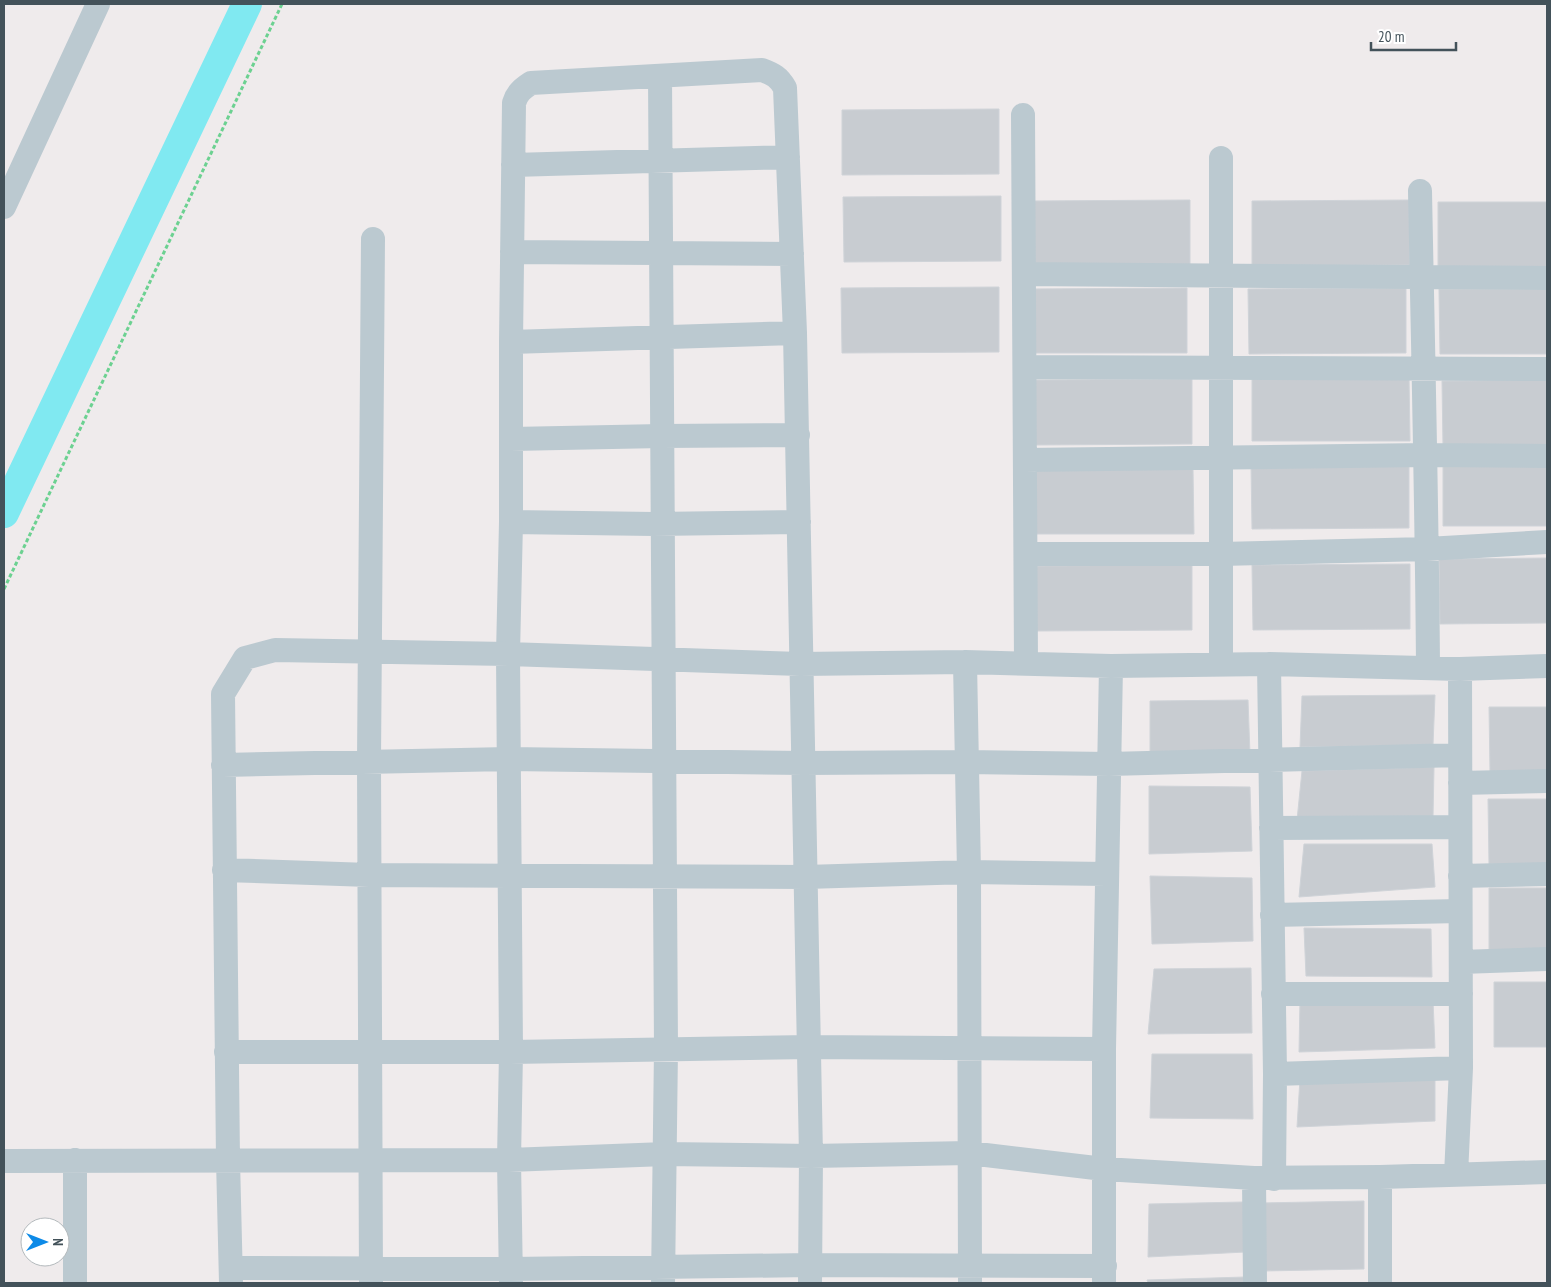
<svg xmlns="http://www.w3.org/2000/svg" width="1551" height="1287" font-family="'PT Sans Narrow',sans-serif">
  <rect width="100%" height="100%" fill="#efebec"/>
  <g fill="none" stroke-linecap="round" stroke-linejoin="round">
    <path stroke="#80e9f1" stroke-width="30" d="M4,513L247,4"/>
  </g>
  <path fill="#c8ccd1" stroke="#cfd3d8" d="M999,109V174L842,175V110Z
    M1001,196V261L844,262L843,197Z
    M1190,200V265L1033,266L1032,201Z
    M1409,200L1410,265L1252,266V201Z
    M1438,202H1547V267H1438Z
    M999,287V352L842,353L841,288Z
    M1187,288V353H1030V289Z
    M1406,288V353L1249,354L1248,289Z
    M1439,289H1547V354H1440Z
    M1409,376L1410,441H1252V377Z
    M1192,379V444L1035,445L1034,380Z
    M1547,380V445L1443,446L1442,381Z
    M1443,461H1547V526H1443Z
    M1409,463V528L1252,529L1251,464Z
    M1193,469L1194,534H1036V470Z
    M1547,558V623L1440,624L1439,559Z
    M1410,564V629L1253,630L1252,565Z
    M1192,565V630L1035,631L1034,566Z
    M1435,695L1433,745L1300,747L1302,696Z
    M1248,700L1250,755L1150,758V701Z
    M1489,707H1547V771L1490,772Z
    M1434,767L1433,817L1297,820L1302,771Z
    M1149,786L1250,787L1252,851L1149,854Z
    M1488,799H1547V864H1489Z
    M1304,844H1432L1435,887L1299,897Z
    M1150,876L1252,878L1253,941L1152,944Z
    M1489,888H1547V952L1489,953Z
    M1304,928L1431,929L1432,977L1306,976Z
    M1251,968L1252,1033L1148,1034L1154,969Z
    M1494,982H1547V1047H1494Z
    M1300,1000H1433L1435,1048L1299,1052Z
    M1152,1054H1252L1253,1119L1150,1118Z
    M1435,1075V1121L1297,1127L1300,1079Z
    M1364,1201V1269L1264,1271L1260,1203Z
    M1243,1202L1245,1252L1148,1257L1149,1204Z
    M1245,1277V1283H1148L1147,1280Z"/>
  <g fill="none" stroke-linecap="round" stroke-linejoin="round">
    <path stroke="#6cd191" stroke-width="3" stroke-dasharray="4 2.5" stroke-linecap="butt" d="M4,589L282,4"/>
    <path stroke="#bbc9d0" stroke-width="24" d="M660,76L666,1049L663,1283
      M1023,115L1026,663
      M1221,158V664
      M513,165L788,157
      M1420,191C1423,350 1427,509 1428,668
      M4,207L98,4
      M512,252L792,254
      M1024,274L1547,278
      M511,342L795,333
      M1025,367L1547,369
      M511,439L662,436L798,435
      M1025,460L1426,455L1547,456
      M511,522L654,524L799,522
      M1026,554H1221L1427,549L1547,542
      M965,662L969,872L970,1283
      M1269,664L1275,1074L1274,1179
      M223,765L509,759L803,763L967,762L1109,764L1460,755
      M1460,783L1547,781
      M1271,828L1460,827
      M224,870L369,875L806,877L969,872L1106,874
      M1460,876L1547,874
      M1272,915L1460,911
      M1461,962L1547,959
      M1273,994H1461
      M226,1052H511L809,1047L1104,1049
      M1275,1074L1461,1068
      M4,1161L509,1160L665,1154L811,1156L969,1153L1104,1169L1254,1178L1380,1177L1547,1172
      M1456,1175L1461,1068L1460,669
      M1254,1178L1255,1283
      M231,1268L511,1269L809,1265L1105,1266
      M75,1283V1160
      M231,1283L228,1160L223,694L245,658L275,650L508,654L800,664L965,662L1111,666L1269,664L1460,669L1547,666
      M371,1283L369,761L373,239
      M511,1283L509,1160L511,1052L508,654L511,522V342L514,103C517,93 522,89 531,83L762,70C773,74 779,77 785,88L795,333L811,1156L810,1283
      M1104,1283V1049L1111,666
      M1380,1283V1177"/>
  </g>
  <rect width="1551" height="1287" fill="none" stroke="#43525a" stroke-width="10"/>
  <g transform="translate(45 1242) rotate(90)"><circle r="24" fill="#ffffff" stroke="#b4babd"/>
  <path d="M0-4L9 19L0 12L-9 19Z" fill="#0d8ae7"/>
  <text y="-8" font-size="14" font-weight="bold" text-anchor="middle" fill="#43525a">N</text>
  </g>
  <path d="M1371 42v8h85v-8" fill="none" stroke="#43525a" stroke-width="2.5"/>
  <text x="1378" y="42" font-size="15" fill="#43525a" stroke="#ffffff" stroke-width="4" paint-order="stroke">20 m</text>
</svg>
